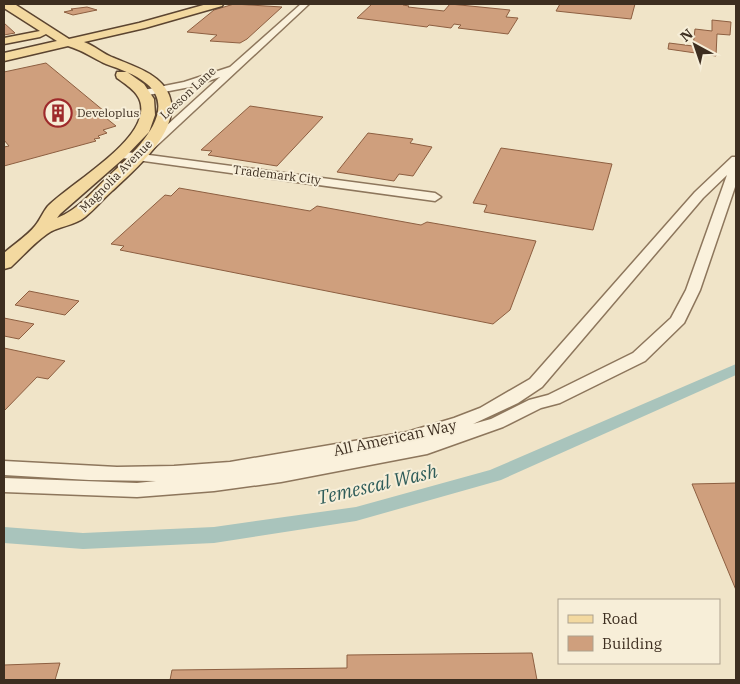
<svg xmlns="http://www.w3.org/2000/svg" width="740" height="684" font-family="'IBM Plex Serif',serif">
  <rect width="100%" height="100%" fill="#f0e4c8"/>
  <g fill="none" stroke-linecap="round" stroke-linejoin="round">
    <path fill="#a9c4bc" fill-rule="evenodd" d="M736,364V375L501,480L356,521L214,543L83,549L4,543V527L83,533L214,527L356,507L490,470Z"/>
  </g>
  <path fill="#cf9f7d" stroke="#8d5f41" d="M234,4L282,7L247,39L240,43L210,41L217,35L187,32L214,10Z
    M372,4H404L403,5L409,6L408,7L444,11L450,4L510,10L506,17L518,18L508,34L458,28L461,25L454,24L451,28L429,25L427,27L357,18Z
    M560,4H635L631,19L556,11Z
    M87,7L97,10L73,15L64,12L73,10L71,9Z
    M712,20L731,22L730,35L717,34L716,56L668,49L669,43L693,46L695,29L712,31Z
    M4,23L15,33L4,35Z
    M46,63L104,111L109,110L116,115L106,118L116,126L103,130L107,133L98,136L100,138L94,139L96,141L4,166V147L9,146L4,140V72Z
    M250,106L323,117L277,166L208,155L212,151L201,150Z
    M368,133L413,139L410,143L432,147L413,176L399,174L394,181L337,172Z
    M501,148L612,164L593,230L484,212L487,205L473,203Z
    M179,188L310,211L317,206L421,225L427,222L536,241L510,310L493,324L120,250L124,246L111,244L165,195L171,196Z
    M29,291L79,301L65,315L15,305Z
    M4,318L34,324L19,339L4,336Z
    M4,348L65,361L48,379L37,377L4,411Z
    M736,483V590L692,484Z
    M532,653L537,680H170L172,670L347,668V655Z
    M60,663L55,680H4V665Z"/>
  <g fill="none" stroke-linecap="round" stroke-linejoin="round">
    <g stroke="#8d765c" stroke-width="3">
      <path id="minor" d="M301,4H309L151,151H143L141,149L143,147L220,77L190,87L143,96L138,93L139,91L184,82L230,67Z
        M119,151L435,193L441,197L435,201L115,157L113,155Z
        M732,157H736V184L700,290L684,323L645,361L560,403L541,408L503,427L427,454L281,482L214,491L137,497L4,492V478L137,483L156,481L89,480L4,475V461L117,467L174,466L230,462L407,432L454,418L480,408L530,379L695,192ZM727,175L686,290L671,318L633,353L548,395L529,400L491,419L473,424L518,403L542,387L703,198Z"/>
    </g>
    <g stroke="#5b4430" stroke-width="3">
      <path id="major" d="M4,4L16,5L69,39L139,23L207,4H223L222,6L145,28L84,42C95,46 103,54 114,58C133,66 161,74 169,95C183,130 134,170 112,191C103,199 95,209 85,217C74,226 58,226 47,234C34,243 23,256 11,267L4,269V253C14,244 27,236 35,226C40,220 43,212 48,206C72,183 132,148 140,117C146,97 131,88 117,78L116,75L117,72H127L144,84L154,99L155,115L149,132L124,158L60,214L57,218C78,210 94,190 110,175C130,156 181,112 147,84C135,74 120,69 106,64C93,58 82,50 68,46L4,61V53L57,41L46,34L40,37L4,44V38L40,31L4,8Z"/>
    </g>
    <use href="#minor" fill="#faf1dc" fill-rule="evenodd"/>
    <use href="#major" fill="#f3d9a0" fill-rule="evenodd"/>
  </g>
  <defs>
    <g id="building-ring" transform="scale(1.4375)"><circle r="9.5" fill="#f7eed8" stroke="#9e2a2b" stroke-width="1.5"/><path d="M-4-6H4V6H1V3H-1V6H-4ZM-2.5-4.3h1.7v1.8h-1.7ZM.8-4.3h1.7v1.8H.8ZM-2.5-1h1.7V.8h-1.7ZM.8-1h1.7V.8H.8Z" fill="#9e2a2b"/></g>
  </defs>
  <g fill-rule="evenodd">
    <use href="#building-ring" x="58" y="113"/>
  </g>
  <g text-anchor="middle" stroke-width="4" stroke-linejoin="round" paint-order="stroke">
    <g font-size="12" fill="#3d2e20" stroke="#f7eed8">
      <text transform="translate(188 93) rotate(-43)" y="4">Leeson Lane</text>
      <text transform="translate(277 175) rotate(7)" y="4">Trademark City</text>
      <text transform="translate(116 176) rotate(-45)" y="4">Magnolia Avenue</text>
    </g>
    <g font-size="12" fill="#3d2e20" stroke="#f7eed8" text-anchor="start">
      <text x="77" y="117">Developlus</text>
    </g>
    <g font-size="15" fill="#3d2e20" stroke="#f7eed8">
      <text transform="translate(395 438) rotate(-12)" y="5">All American Way</text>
    </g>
    <g font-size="19" font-style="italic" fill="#2f5d5a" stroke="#f7eed8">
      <text transform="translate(377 484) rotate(-13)" y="7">Temescal Wash</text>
    </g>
  </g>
  <rect width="740" height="684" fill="none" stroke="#3d2e20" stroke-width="10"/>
  <rect x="558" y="599" width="162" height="65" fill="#f7eed8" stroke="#ada18e"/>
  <rect x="568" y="615" width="25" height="8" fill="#f3d9a0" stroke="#ada18e"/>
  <text x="602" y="624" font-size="15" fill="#3d2e20">Road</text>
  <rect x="568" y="636" width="25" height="15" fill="#cf9f7d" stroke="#ada18e"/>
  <text x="602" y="649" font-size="15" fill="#3d2e20">Building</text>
  <g transform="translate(695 45) rotate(320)" stroke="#f7eed8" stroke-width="4" paint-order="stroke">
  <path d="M0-4L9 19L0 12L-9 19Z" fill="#3d2e20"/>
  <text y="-8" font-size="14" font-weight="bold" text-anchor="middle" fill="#3d2e20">N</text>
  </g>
</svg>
